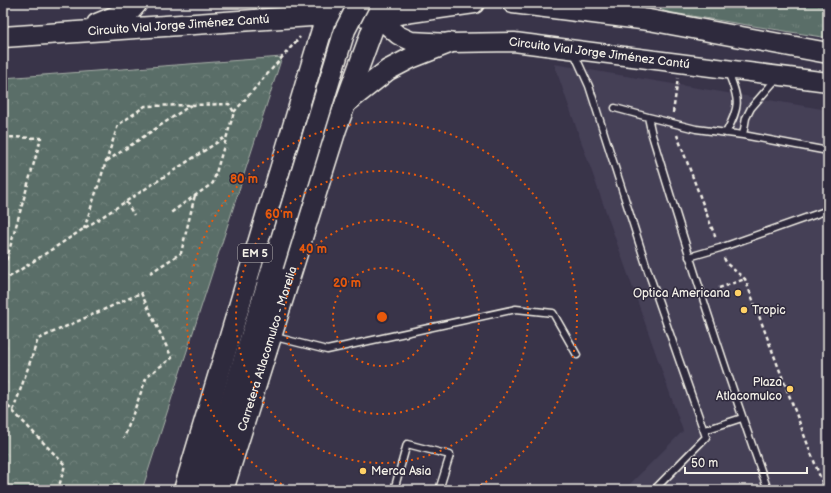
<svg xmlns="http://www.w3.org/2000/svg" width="831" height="493" font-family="'Balsamiq Sans',sans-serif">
  <defs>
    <pattern id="grass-tufts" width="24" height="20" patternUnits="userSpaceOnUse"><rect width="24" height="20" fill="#5a6e67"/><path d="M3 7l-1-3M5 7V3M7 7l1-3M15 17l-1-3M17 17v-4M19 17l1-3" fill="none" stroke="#72837d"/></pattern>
    <pattern id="park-crowns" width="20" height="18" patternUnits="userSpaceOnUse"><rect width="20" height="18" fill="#5a6e67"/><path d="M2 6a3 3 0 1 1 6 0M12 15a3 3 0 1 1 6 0" fill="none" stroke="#72837d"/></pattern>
  </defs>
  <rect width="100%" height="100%" fill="#393449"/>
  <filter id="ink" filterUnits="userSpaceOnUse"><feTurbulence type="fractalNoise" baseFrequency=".025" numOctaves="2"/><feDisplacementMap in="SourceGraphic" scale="8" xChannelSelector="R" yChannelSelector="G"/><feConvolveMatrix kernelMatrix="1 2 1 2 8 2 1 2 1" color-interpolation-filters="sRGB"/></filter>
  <g filter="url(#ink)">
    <path fill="#453f57" d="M554,64L828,110V490H624L683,431Z"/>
    <path fill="url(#grass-tufts)" stroke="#a7b0a8" d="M655,3H828V38L667,12L662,10Z"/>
    <path fill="url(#park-crowns)" stroke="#a7b0a8" d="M282,57L142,490H3V78Z"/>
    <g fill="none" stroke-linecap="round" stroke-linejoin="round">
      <g stroke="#f4f1e8" stroke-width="9">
        <path id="lane" d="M574,53L589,86L648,271L706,437L654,490
          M615,108L648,117
          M726,133C740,106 740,101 728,72
          M743,135L746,118L751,108L777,78
          M689,257L720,248L828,210
          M275,337L327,350L516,309L553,313L577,355
          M705,430L742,418
          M394,490L407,444L450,455L439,490
          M768,490C726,373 688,254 652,135L648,117L696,129L743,135L828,151"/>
      </g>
      <g stroke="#f4f1e8" stroke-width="21">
        <g id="secondary">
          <path id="s1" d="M382,3L377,17L398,35L411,41L449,43L514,42L828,82"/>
        </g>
      </g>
      <g stroke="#f4f1e8" stroke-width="23">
        <g id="primary">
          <path d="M513,3L649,20L828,53"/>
          <path d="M97,24L131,10L137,3"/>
          <path id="s2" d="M3,37L326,15L348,14L377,17L474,3"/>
          <path d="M346,103L388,70L411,58L449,43"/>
          <path d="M184,490L330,3"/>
          <path d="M203,490L273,266"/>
          <path id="s3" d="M223,490L336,129L377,17"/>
        </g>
      </g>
      <path stroke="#f4f1e8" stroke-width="2.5" stroke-dasharray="4 3" stroke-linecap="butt" d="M234,112L300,37
        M673,113L678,78
        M677,135L716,239
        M3,137L41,138L3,272
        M107,161L191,105
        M126,202L134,215
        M84,229L118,125L145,106L229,104L234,112L213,183L169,214
        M724,258L727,264L745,279L825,490
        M150,273L181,253L195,195
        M3,281L227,136
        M719,288L745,279
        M3,401L65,465L58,490
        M13,411L38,339L141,293L172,358L147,376L124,438"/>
      <use href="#lane" stroke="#2f2a3d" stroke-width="6"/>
      <use href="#secondary" stroke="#2f2a3d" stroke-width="18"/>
      <use href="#primary" stroke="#2f2a3d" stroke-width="20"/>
      <g stroke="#f4f1e8" stroke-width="23" stroke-linecap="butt">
        <path id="primary-bridge" d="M273,266L345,30L359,3"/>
      </g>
      <use href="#primary-bridge" stroke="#2f2a3d" stroke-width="20"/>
    </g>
  </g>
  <g fill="none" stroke="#e8590c" stroke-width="2" stroke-dasharray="2 4">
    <circle cx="382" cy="317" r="49"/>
    <circle cx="382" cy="317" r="97"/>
    <circle cx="382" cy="317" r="146"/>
    <path d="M292 490A195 195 0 1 1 472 490"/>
  </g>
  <g fill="#ffd166" stroke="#2f2a3d" stroke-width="1.5">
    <circle cx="738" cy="293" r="4"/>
    <circle cx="744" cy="310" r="4"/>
    <circle cx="790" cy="389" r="4"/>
    <circle cx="363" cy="471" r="4"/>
  </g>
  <g text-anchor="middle" stroke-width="3" stroke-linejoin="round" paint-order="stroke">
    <rect fill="#2f2a3d" stroke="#b9b5b5" stroke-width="1" x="238" y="244" width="34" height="18" rx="3"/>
    <g font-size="11" font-weight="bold" fill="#f4f1e8">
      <text x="255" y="257">EM 5</text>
    </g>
    <g font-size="12" fill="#f4f1e8" stroke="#2f2a3d">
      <text dy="4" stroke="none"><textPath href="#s2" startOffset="176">Circuito Vial Jorge Jiménez Cantú</textPath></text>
      <text dy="4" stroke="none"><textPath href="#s1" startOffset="246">Circuito Vial Jorge Jiménez Cantú</textPath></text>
      <text dy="4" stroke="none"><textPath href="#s3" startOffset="148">Carretera Atlacomulco - Morelia</textPath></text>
    </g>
    <g font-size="12" fill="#f4f1e8" stroke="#2f2a3d" text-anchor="end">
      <text x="730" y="297">Optica Americana</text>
      <text x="752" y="314" text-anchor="start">Tropic</text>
      <text x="782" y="386">Plaza<tspan x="782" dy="14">Atlacomulco</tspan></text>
      <text x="371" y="475" text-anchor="start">Merca Asia</text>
    </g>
  </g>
  <circle cx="382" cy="317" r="6" fill="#e8590c" stroke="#2f2a3d" stroke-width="2"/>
  <g font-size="12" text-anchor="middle" font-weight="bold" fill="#e8590c" stroke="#2f2a3d" stroke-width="3" stroke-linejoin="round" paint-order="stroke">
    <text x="244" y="183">80 m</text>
    <text x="279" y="218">60 m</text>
    <text x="313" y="253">40 m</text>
    <text x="347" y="287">20 m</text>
  </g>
  <rect width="831" height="493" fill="none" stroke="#2f2a3d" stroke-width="16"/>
  <rect x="8" y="8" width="815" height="477" fill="none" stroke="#f4f1e8" stroke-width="1.5" filter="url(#ink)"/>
  <path d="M685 467v6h122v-6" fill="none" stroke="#f4f1e8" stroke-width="2"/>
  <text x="691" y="467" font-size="12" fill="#f4f1e8" stroke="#2f2a3d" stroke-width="3" paint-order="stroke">50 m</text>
</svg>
